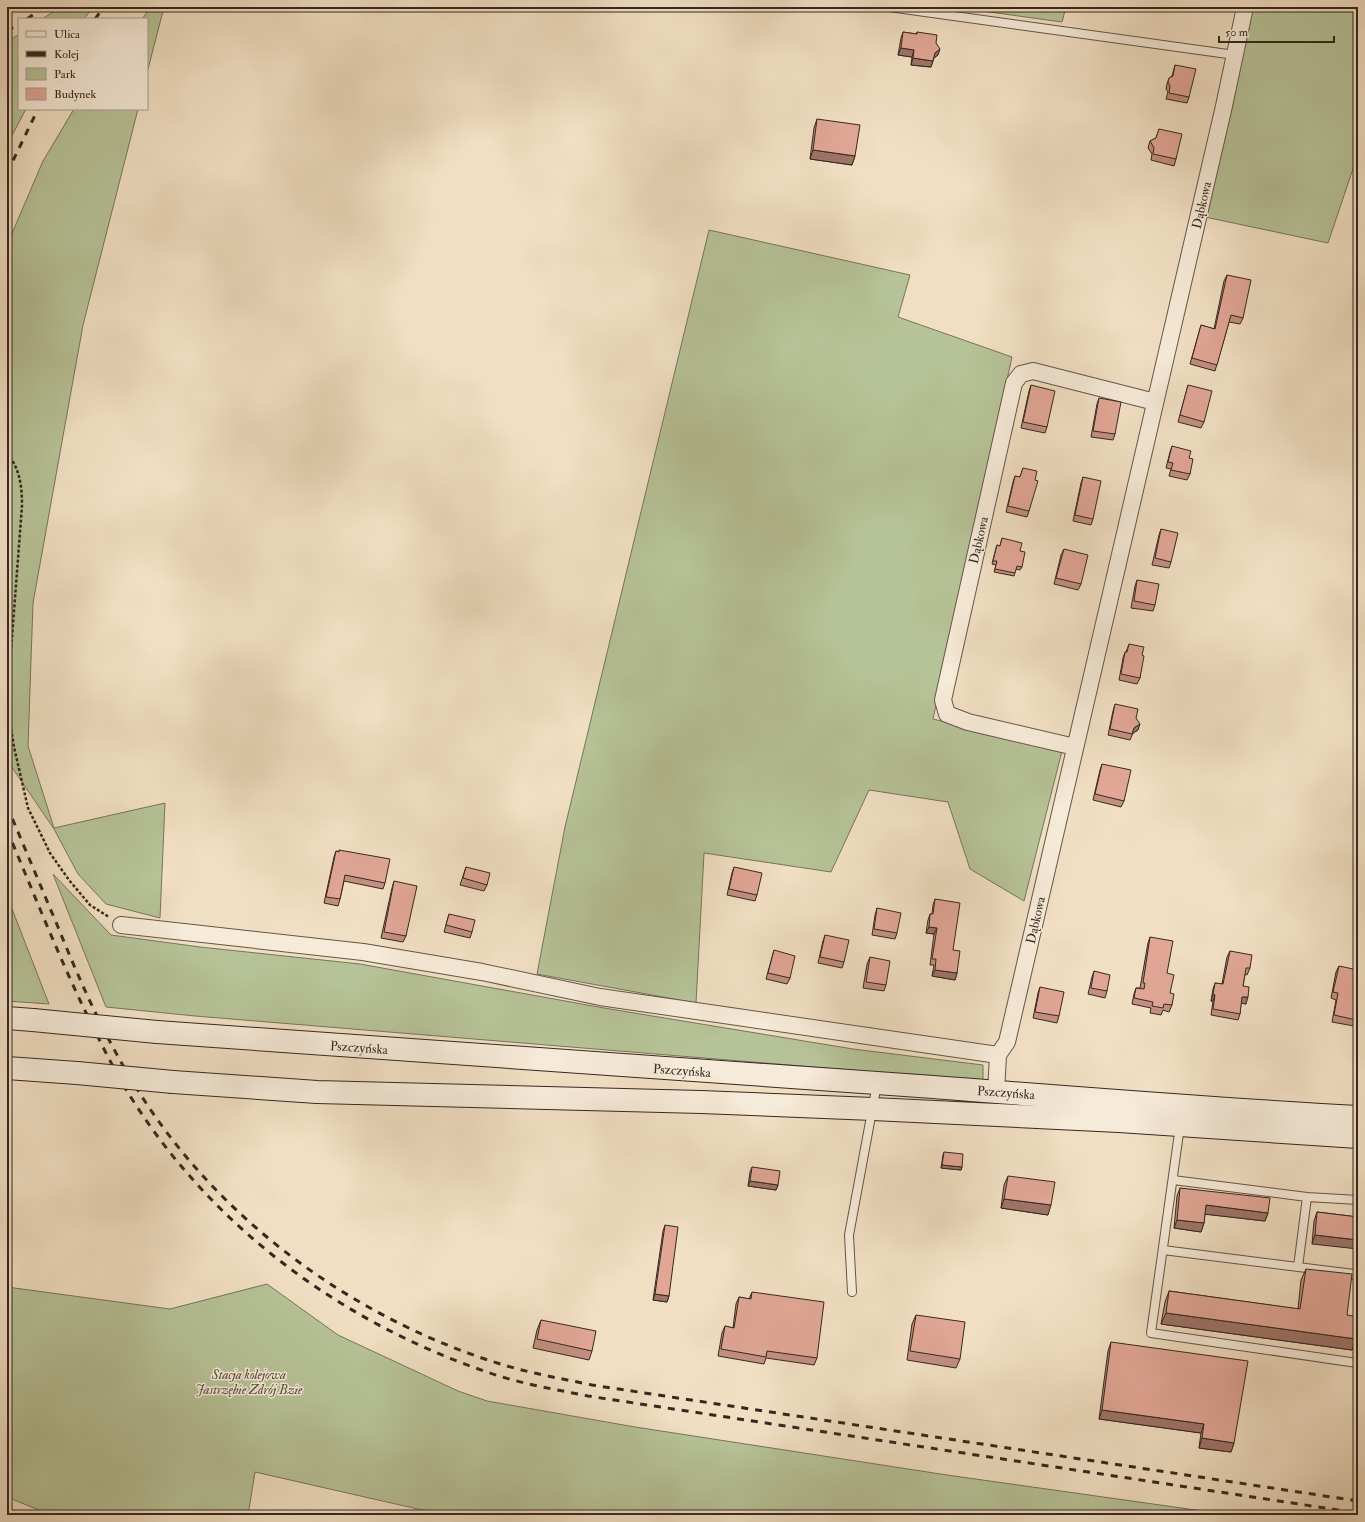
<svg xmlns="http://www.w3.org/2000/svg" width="1365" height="1522" font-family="'IM FELL Double Pica',serif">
  <rect width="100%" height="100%" fill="#f1dfc3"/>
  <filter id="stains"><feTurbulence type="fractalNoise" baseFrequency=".005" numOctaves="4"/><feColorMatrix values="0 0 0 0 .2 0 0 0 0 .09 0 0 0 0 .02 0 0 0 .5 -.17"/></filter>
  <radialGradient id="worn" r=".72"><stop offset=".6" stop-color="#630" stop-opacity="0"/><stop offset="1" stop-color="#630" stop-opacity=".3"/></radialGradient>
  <path fill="#b6c297" stroke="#76755c" d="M61,7H93L84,19H42Z
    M151,7H164L147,73V19H142Z
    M953,7H1066L1062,22Z
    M1252,7H1358V154L1328,243L1205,217Z
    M19,34V109H26L7,145V42Z
    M74,109H138L83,325L33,603L28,746L54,828L165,803L160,918L106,904L78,874L54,829L9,763L7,753V245L43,161Z
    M709,230L910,275L898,317L1012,357L933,719L1062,751L1024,901L970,869L948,802L869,790L831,872L704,853L696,1003L537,974L565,827Z
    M53,874L111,935L200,947L360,964L604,1008L853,1049L983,1065V1081L195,1016L106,1007Z
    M7,896L49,1004L7,1001Z
    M267,1284L338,1335L458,1391L487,1401L635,1427L947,1475L1231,1515H444L255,1472L248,1515H47L44,1512L7,1497V1287L170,1309Z"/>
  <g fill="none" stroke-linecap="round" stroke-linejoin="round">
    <g stroke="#645649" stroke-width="10">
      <path id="service" d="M889,7L1235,55
        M1180,1126L1151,1333L1357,1363L1358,1359
        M1173,1180L1307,1197
        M1163,1250L1354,1274L1358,1278
        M1298,1267L1307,1197L1358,1200
        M852,1292L849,1235L877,1084"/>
    </g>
    <g stroke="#645649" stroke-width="18">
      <path id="minor" d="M1075,747L968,722L947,714L943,700L1014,383L1021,374L1033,371L1155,402
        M121,925L363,952L482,972L600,997L998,1055
        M996,1092L998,1055L1007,1042L1224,106L1245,7"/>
    </g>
    <g stroke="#352820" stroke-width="24">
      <path id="secondary" d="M7,1018L33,1020
        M157,1032C407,1051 656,1068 905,1085C1056,1096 1207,1109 1358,1117
        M7,1068L77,1073
        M173,1082L317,1092L701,1102L873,1109L1119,1121L1358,1137"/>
    </g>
    <path stroke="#352820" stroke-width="2.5" stroke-dasharray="3 2" stroke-linecap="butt" d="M7,453C20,469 22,486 22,506L7,703L14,747L28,808L50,853L69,880L90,905L109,917"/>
    <use href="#service" stroke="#f6ead8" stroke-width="8"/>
    <use href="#minor" stroke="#f6ead8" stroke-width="16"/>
    <use href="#secondary" stroke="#f6ead8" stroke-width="22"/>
    <path stroke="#352820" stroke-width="3" stroke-dasharray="7 7" stroke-linecap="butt" d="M27,19L44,7
      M95,19L104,7
      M7,31L19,24
      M7,173L38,109
      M7,806C24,846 41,887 58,927C81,984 106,1040 139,1092C221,1223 359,1322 507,1366C535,1374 563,1379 592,1385L1358,1501
      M7,830C35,896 61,963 93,1027C105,1051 117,1076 132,1099C216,1232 350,1328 499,1376C528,1385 558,1390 588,1396L1358,1513"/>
    <g stroke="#352820" stroke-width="24" stroke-linecap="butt">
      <path id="secondary-bridge" d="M33,1020L157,1032
        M77,1073L173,1082"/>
    </g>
    <use href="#secondary-bridge" stroke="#f6ead8" stroke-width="22"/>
  </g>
  <path fill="#c28f81" stroke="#352820" d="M1191,7H1207L1206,10Z
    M903,32L916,34L917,32L936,43L938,55L934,58L931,67L911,65L912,57L898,55L901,38Z
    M1175,65L1189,97L1187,103L1166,99L1168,92L1166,89L1167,84L1169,78L1172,76Z
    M817,119L855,156L852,165L810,159L814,128Z
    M1159,129L1176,159L1174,166L1151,160L1152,154L1148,148L1150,141L1156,138Z
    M1227,275L1243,318L1240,324L1229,322L1215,371L1190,364L1201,325L1214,329L1224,281Z
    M1031,385L1047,427L1045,433L1021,428L1029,391Z
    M1188,385L1204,422L1201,428L1178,422Z
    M1099,398L1115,434L1113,440L1091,437L1097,404Z
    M1172,446L1189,458L1190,474L1187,480L1169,476L1171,469L1166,468L1170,452Z
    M1023,468L1035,480L1029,511L1027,517L1006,512L1013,482L1015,476L1020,477Z
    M1083,477L1093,519L1091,525L1073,521L1081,483Z
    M1161,529L1171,562L1169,568L1152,565L1159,535Z
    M1002,538L1020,551L1022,567L1020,570L1016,569L1014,576L994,572L996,565L992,564L996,548L997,545L1000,546Z
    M1064,549L1081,584L1078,590L1054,584L1061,555Z
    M1137,580L1155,605L1153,611L1131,608L1135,586Z
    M1129,644L1142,655L1140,678L1137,684L1119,680L1123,658L1125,652H1126Z
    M1115,704L1136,718L1138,730L1133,733L1130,740L1108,735L1113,711Z
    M1102,764L1124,801L1121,807L1093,800L1100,770Z
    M339,850L385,883L383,889L344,881L340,899L338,906L324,903L334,857L336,851L339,852Z
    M466,867L487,885L484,891L460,885Z
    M734,867L757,895L755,901L727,895L732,873Z
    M394,881L406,936L403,942L381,938L392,888Z
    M935,899L953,950L957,973L955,980L932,976L934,965H930L934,934L926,933L928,920L930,914H932L933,905Z
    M877,908L897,933L895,939L872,935L875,915Z
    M449,914L472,932L470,938L444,932Z
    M825,935L844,962L842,968L818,963L823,941Z
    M1150,937L1167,973L1170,993L1172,1005L1169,1012L1163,1010L1161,1015L1150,1013L1151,1008L1132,1004L1134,994L1136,988H1140L1148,943Z
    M774,950L790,978L787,984L766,979Z
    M1230,951L1250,968L1247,975L1245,974L1243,986L1246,1004L1241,1003L1240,1014L1238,1020L1211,1015L1213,1001H1211L1213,989L1215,983L1222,984L1227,957Z
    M870,957L886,985L884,991L863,988L867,964Z
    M1339,966L1356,1020L1354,1026L1332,1022L1336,1000L1331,998L1336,972Z
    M1094,971L1107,991L1105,998L1088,994L1092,977Z
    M1040,987L1059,1016L1057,1023L1033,1018L1038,993Z
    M944,1152L962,1167L961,1170L941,1168L943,1155Z
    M752,1167L778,1185L776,1190L748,1186L750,1172Z
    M1008,1176L1048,1215L1001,1208L1004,1185Z
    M1180,1188L1268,1213L1265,1221L1205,1214L1204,1223L1201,1232L1174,1228L1177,1196Z
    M1317,1212L1358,1217L1312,1244L1314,1221Z
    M665,1225L669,1296L667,1302L653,1300L663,1231Z
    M1306,1269L1347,1315L1356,1339L1352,1350L1161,1324L1165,1302L1169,1291L1298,1309L1301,1280Z
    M752,1292L817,1358L814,1365L766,1358L764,1364L718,1356L722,1333L725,1326L733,1328L736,1304L739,1297L749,1299Z
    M916,1315L960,1359L956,1368L907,1360L912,1324Z
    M541,1320L592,1351L589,1360L533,1348L537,1330Z
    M1111,1342L1234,1443L1231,1452L1199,1448L1201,1433L1099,1419L1108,1351Z"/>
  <path fill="#9e7469" stroke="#352820" d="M901,48L914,50L912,57L898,55Z
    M940,49L938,55L932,59L935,53Z
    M913,58L933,61L931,67L911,65Z
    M813,150L855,156L852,165L810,159Z
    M1140,724L1138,730L1132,734L1134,728Z
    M929,927L937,928L934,934L926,933Z
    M935,970L957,973L955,980L932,976Z
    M1213,994L1215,995L1213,1001H1211Z
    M1242,997H1248L1246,1004L1240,1003Z
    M942,1165L962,1167L961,1170L941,1168Z
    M750,1181L778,1185L776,1190L748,1186Z
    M1004,1199L1051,1205L1048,1215L1001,1208Z
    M1206,1205L1268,1213L1265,1221L1203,1214Z
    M1177,1220L1204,1223L1201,1232L1174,1228Z
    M1315,1235L1358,1240V1249L1312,1244Z
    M655,1294L669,1296L667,1302L653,1300Z
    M1166,1313L1356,1339L1352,1350L1161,1324Z
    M1102,1410L1204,1424L1201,1433L1099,1419Z
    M1202,1438L1234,1443L1231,1452L1199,1448Z"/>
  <path fill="#e1a696" stroke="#352820" d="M903,32L917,34V32L937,35L936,43L940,49L935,53L933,61L913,58L914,50L901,48Z
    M1175,65L1196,69L1189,97L1169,93L1170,86L1168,82L1169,78L1173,76Z
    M817,119L860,125L855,156L813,150Z
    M1159,129L1182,134L1176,159L1153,154L1154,148L1150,141L1156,138Z
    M1227,275L1251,280L1243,318L1231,315L1217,365L1192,358L1201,325L1215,329Z
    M1031,385L1055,391L1047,427L1023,422Z
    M1188,385L1212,391L1204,422L1180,415Z
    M1099,398L1121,402L1115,434L1093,431Z
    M1172,446L1191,451L1189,458L1193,459L1190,474L1171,470L1173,463L1168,462Z
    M1023,468L1037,471L1035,480L1038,481L1029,511L1008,506L1015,476L1020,477Z
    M1083,477L1101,481L1093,519L1075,515Z
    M1161,529L1178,533L1171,562L1155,558Z
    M1002,538L1022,543L1020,551L1025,552L1022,567L1017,566L1015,573L995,569L997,561H993L997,545L1000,546Z
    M1064,549L1088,555L1081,584L1056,578Z
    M1137,580L1159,584L1155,605L1134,601Z
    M1129,644L1144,647L1142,655L1144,656L1140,678L1121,674L1125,652H1127Z
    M1115,704L1138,709L1136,718L1140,724L1134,728L1132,734L1110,729Z
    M1102,764L1131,770L1124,801L1095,794Z
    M339,850L390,859L385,883L345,875L340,899L326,897L336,851L339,852Z
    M466,867L490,873L487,885L463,878Z
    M734,867L762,873L757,895L729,889Z
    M394,881L417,886L406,936L384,932Z
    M935,899L960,903L953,950L960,951L957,973L935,970L936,959H932L937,928L929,927L930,914H933Z
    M877,908L901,913L897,933L874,929Z
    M449,914L475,920L472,932L446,925Z
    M825,935L849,940L844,962L820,957Z
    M1150,937L1173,941L1167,973L1174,975L1170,993L1174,994L1172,1005L1164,1004L1163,1008L1152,1006L1153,1002L1134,998L1136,988L1144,989L1145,983H1143Z
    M774,950L795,956L790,978L768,973Z
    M1230,951L1252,955L1250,968H1246L1243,986L1249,987L1248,997H1242L1240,1014L1213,1009L1215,995L1213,994L1215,983L1223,984Z
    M870,957L890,961L886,985L866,982Z
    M1339,966L1358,970V1011L1356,1020L1334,1015L1338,993L1333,992Z
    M1094,971L1110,975L1107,991L1091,988Z
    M1040,987L1064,992L1059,1016L1035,1012Z
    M944,1152L963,1154L962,1167L942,1165Z
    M752,1167L780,1171L778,1185L750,1181Z
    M1008,1176L1055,1182L1051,1205L1004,1199Z
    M1180,1188L1270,1198L1268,1213L1206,1205L1204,1223L1177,1220Z
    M1317,1212L1358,1217V1240L1315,1235Z
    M665,1225L678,1227L669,1296L655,1294Z
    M1306,1269L1352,1274L1347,1315L1358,1317V1326L1356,1339L1166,1313L1169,1291L1300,1309Z
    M752,1292L824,1302L817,1358L767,1351L766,1357L721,1349L725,1326L734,1328L739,1297L751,1299Z
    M916,1315L965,1322L960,1359L910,1351Z
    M541,1320L596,1331L592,1351L537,1339Z
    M1111,1342L1248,1361L1234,1443L1202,1438L1204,1424L1102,1410Z"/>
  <g text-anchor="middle" stroke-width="3" stroke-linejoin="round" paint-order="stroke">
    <g font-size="13" fill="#352820" stroke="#f6ead8">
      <text transform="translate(1201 205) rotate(-77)" y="5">Dąbkowa</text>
      <text transform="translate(978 540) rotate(-77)" y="5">Dąbkowa</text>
      <text transform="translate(1035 920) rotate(-77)" y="5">Dąbkowa</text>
      <text transform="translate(359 1047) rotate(4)" y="5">Pszczyńska</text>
      <text transform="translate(682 1070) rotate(4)" y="5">Pszczyńska</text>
      <text transform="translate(1006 1092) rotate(4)" y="5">Pszczyńska</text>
    </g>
    <g font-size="13" font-style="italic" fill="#554e3e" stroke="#f6ead8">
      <text x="249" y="1379">Stacja kolejowa<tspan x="249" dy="15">Jastrzębie Zdrój Bzie</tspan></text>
    </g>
  </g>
  <rect width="1365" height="1522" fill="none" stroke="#f1dfc3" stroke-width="24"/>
  <rect x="8" y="8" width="1349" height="1506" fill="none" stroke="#352820" stroke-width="2"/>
  <rect x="12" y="12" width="1341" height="1498" fill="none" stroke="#352820"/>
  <rect x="18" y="18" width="130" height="92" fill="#f6ead8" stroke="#a99c8e"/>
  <rect x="26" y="31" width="20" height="6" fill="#f6ead8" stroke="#a99c8e"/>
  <text x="54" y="38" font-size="12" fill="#352820">Ulica</text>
  <rect x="26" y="51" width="20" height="6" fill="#352820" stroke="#a99c8e"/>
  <text x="54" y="58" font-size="12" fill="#352820">Kolej</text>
  <rect x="26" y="68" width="20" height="12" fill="#b6c297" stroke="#a99c8e"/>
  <text x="54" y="78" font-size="12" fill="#352820">Park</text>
  <rect x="26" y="88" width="20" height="12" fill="#e1a696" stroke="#a99c8e"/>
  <text x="54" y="98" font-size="12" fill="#352820">Budynek</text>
  <path d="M1219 36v6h115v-6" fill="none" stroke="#352820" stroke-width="2"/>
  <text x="1225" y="36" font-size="12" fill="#352820" stroke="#f6ead8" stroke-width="3" paint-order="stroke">50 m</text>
  <rect width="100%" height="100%" filter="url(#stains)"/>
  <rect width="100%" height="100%" fill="url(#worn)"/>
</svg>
